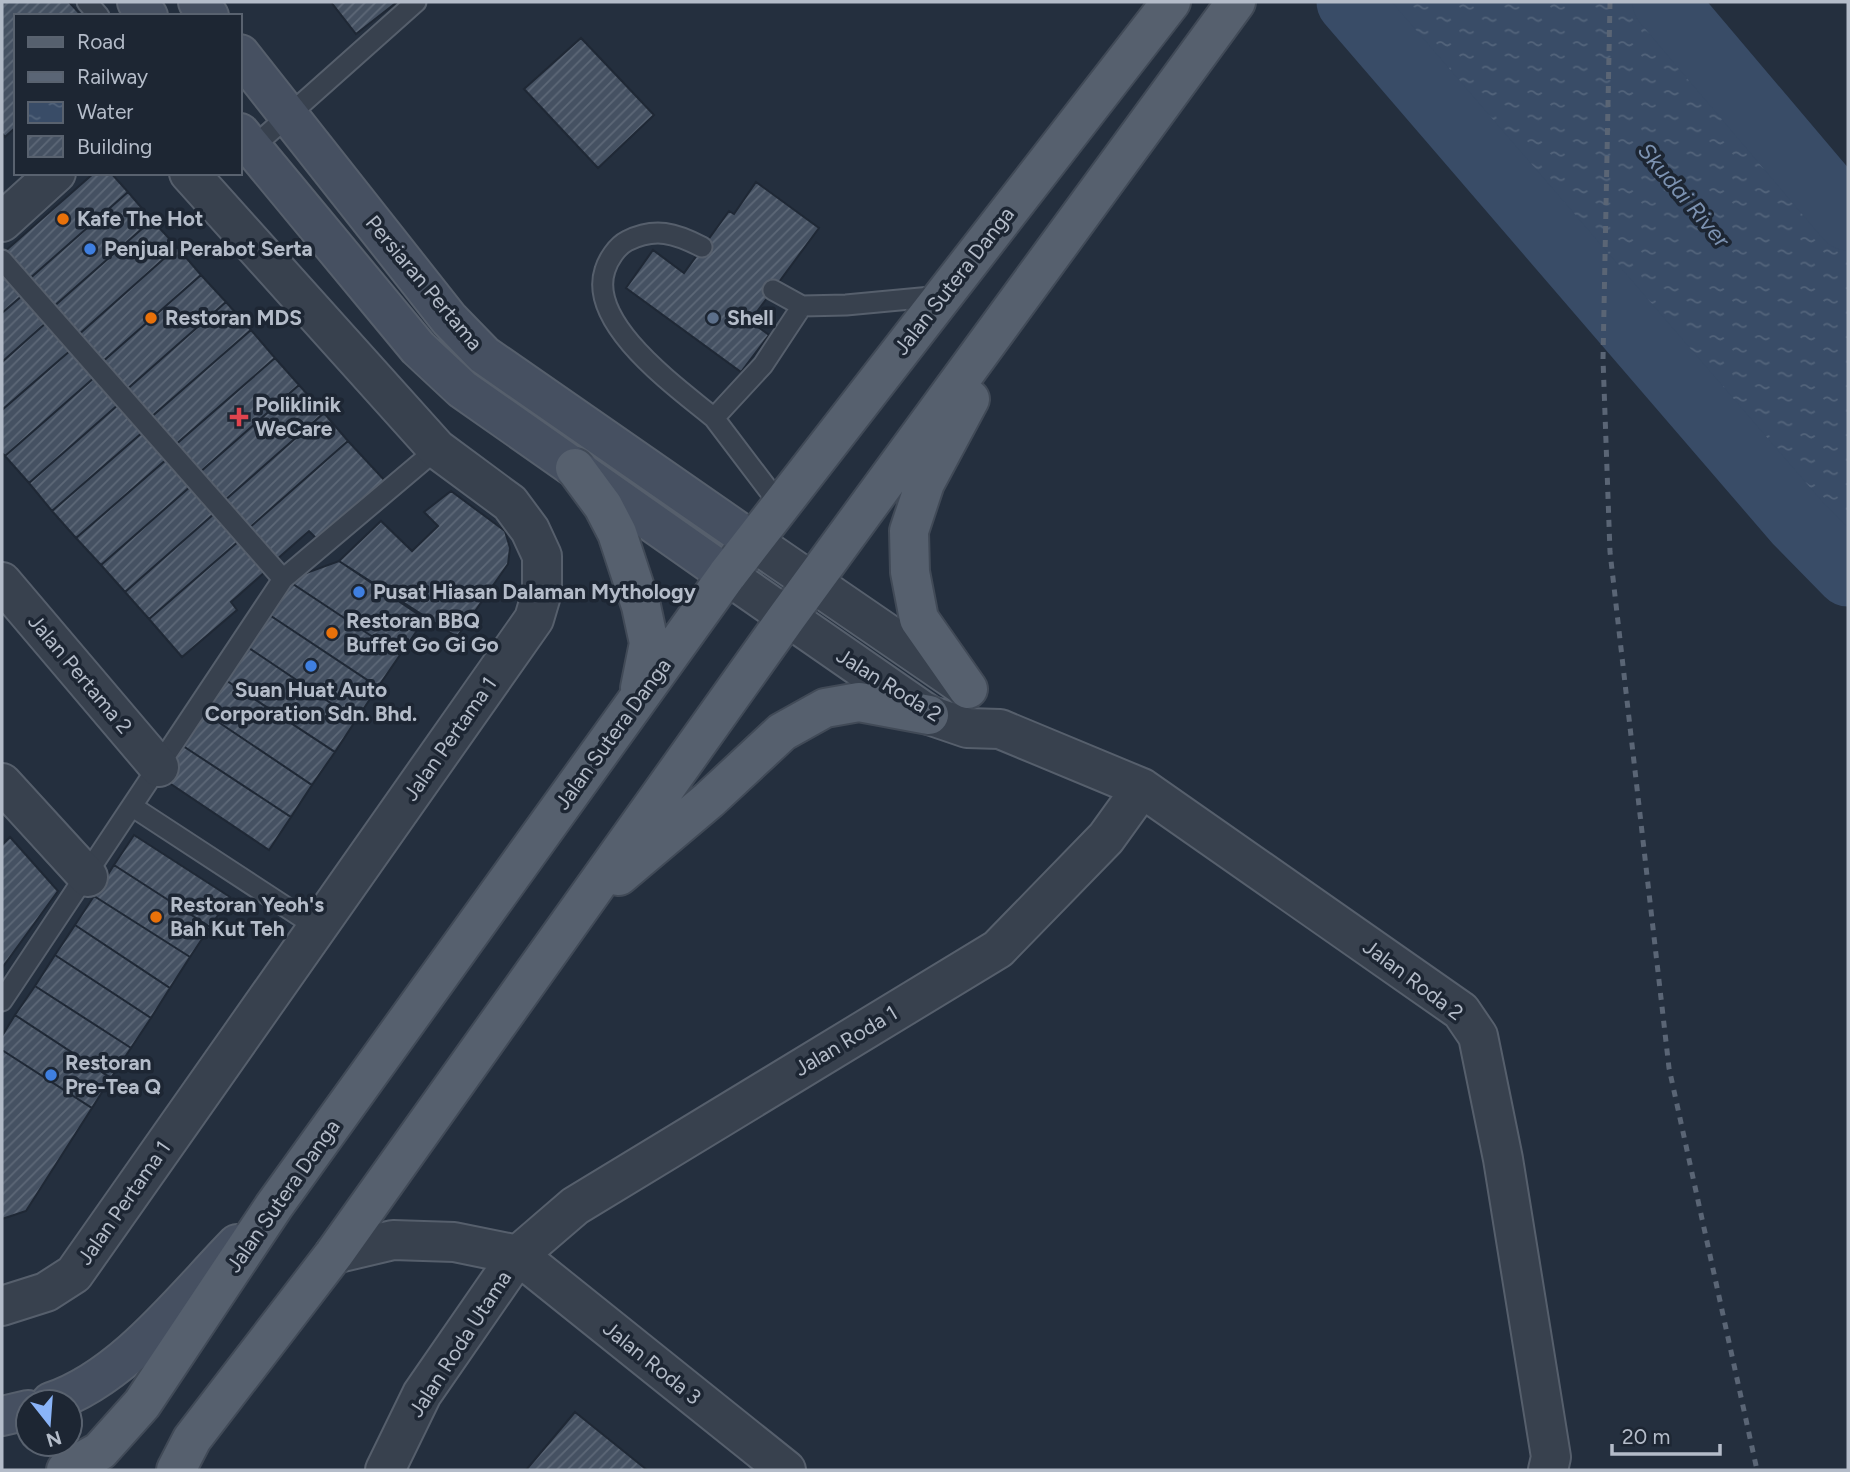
<svg xmlns="http://www.w3.org/2000/svg" width="1850" height="1472" font-family="Figtree,sans-serif">
  <defs>
    <pattern id="water-ripples" width="26" height="14" patternUnits="userSpaceOnUse" patternTransform="scale(1.75)"><rect width="26" height="14" fill="#394c67"/><path d="M2 4q2-2 4 0t4 0M15 11q2-2 4 0t4 0" fill="none" stroke="#53647b"/></pattern>
    <pattern id="building-hatch" width="6" height="6" patternUnits="userSpaceOnUse" patternTransform="scale(1.75)"><rect width="6" height="6" fill="#455162"/><path d="M-1 1l2-2M0 6l6-6M5 7l2-2" fill="none" stroke="#5d6877"/></pattern>
  </defs>
  <rect width="100%" height="100%" fill="#242f3e"/>
  <path fill="url(#water-ripples)" d="M1349,2H1665L1848,218V574L1797,522Z"/>
  <g fill="none" stroke-linecap="round" stroke-linejoin="round">
    <path stroke="#394c67" stroke-width="65" d="M1349,2L1797,522L1848,574
      M1665,2L1848,218"/>
  </g>
  <path fill="url(#building-hatch)" stroke="#1f2835" stroke-width="2" d="M2,2H69L82,16H16V127L5,137L2,133Z
    M331,2H397L356,34Z
    M581,38L654,115L598,168L524,89Z
    M94,173H111L128,192L28,280L3,253Z
    M756,182L819,228L750,321L769,335L741,372L626,288L653,250L684,273L729,211L734,214Z
    M128,192L152,220L52,308L28,280Z
    M152,220L177,247L77,336L52,308Z
    M177,247L201,275L101,363L77,336Z
    M2,272L23,295L2,313Z
    M201,275L226,302L125,391L101,363Z
    M23,295L47,322L2,362V313Z
    M226,302L251,330L150,418L125,391Z
    M47,322L71,350L2,410V362Z
    M251,330L275,358L174,446L150,418Z
    M71,350L95,377L5,456L2,453V410Z
    M275,358L299,385L199,473L174,446Z
    M95,377L119,404L29,483L5,456Z
    M299,385L324,413L224,501L199,473Z
    M119,404L143,432L52,511L29,483Z
    M324,413L348,441L248,529L224,501Z
    M143,432L167,459L76,538L52,511Z
    M348,441L387,483L320,542L309,531L276,560L248,529Z
    M167,459L191,486L101,565L76,538Z
    M191,486L215,513L125,592L101,565Z
    M451,491L505,531L510,548L508,564L457,637L339,561L381,521L412,551L438,526L424,512Z
    M215,513L239,541L149,619L125,592Z
    M239,541L266,571L231,602L237,610L182,657L149,619Z
    M339,561L425,619L400,655L287,580Z
    M287,580L400,655L378,687L265,612Z
    M265,612L378,687L356,720L243,644Z
    M243,644L356,720L335,752L221,677Z
    M221,677L335,752L312,785L199,709Z
    M199,709L312,785L291,817L177,742Z
    M177,742L291,817L269,850L156,774Z
    M134,835L230,897L210,927L114,865Z
    M10,837L58,891L2,968V845Z
    M114,865L210,927L190,957L94,896Z
    M94,896L190,957L170,988L75,925Z
    M75,925L170,988L151,1018L55,955Z
    M55,955L151,1018L131,1048L35,986Z
    M35,986L131,1048L111,1078L15,1015Z
    M15,1015L111,1078L92,1108L2,1050V1036Z
    M2,1050L92,1108L26,1211L2,1219Z
    M575,1412L647,1470H526Z"/>
  <g fill="none" stroke-linecap="round" stroke-linejoin="round">
    <g stroke="#565f6c" stroke-width="23">
      <path id="lane" d="M87,2L99,16
        M252,148L416,2
        M702,247C675,233 655,227 627,241C617,246 608,260 605,270C587,324 678,388 714,418
        M2,260L283,579
        M773,290L802,306
        M780,505L714,418L763,365L802,306L846,305L942,296
        M133,807L318,928
        M2,1001L283,579L437,449"/>
    </g>
    <g stroke="#565f6c" stroke-width="42">
      <path id="street" d="M2,222L56,173
        M752,541L965,687
        M727,575L929,715L967,728L1000,729L1142,788L1461,1011L1478,1036L1503,1159L1551,1457L1548,1470
        M2,582L159,767
        M2,783L88,877
        M334,1254L393,1240L454,1242L518,1255L786,1470
        M2,1306L46,1292L74,1274L534,619L542,592V556L530,530L510,503L437,449L189,173
        M385,1470L422,1394L518,1255L575,1206L998,949L1106,838L1142,788"/>
    </g>
    <g stroke="#565f6c" stroke-width="42">
      <path id="secondary" d="M137,2L148,16
        M198,2L209,16
        M240,54L449,319L484,355L752,541
        M240,133L418,348L462,389L727,575
        M51,1402C124,1378 185,1297 237,1244
        M2,1416L28,1410"/>
    </g>
    <g stroke="#414a57" stroke-width="42">
      <path id="primary" d="M575,468L603,506L617,533L641,606L649,643L640,688
        M968,689L919,619L910,572L909,531L925,483L970,399
        M619,876L709,800L782,732L825,708L859,702L929,715
        M66,1470L100,1451L142,1404L274,1206L727,575L1171,2
        M176,1470L192,1439L334,1254L787,617L1236,2"/>
    </g>
    <use href="#lane" stroke="#38414e" stroke-width="19"/>
    <use href="#street" stroke="#38414e" stroke-width="38"/>
    <use href="#secondary" stroke="#465061" stroke-width="38"/>
    <use href="#primary" stroke="#56606e" stroke-width="38"/>
    <path stroke="#5a6575" stroke-width="5" stroke-dasharray="7 7" stroke-linecap="butt" d="M1610,2L1603,359L1610,552L1669,1068L1757,1470"/>
  </g>
  <g fill="#e8710a" stroke="#1d2633" stroke-width="2.5">
    <circle cx="63" cy="219" r="7"/>
    <circle cx="151" cy="318" r="7"/>
    <circle cx="332" cy="633" r="7"/>
    <circle cx="156" cy="917" r="7"/>
  </g>
  <g fill="#3f7fe0" stroke="#1d2633" stroke-width="2.5">
    <circle cx="90" cy="249" r="7"/>
    <circle cx="359" cy="592" r="7"/>
    <circle cx="311" cy="666" r="7"/>
    <circle cx="51" cy="1075" r="7"/>
  </g>
  <circle fill="#5c6f8a" stroke="#1d2633" stroke-width="2.5" cx="713" cy="318" r="7"/>
  <path fill="#e0444e" stroke="#1d2633" stroke-width="2.5" d="M235.5 406.5h7v7h7v7h-7v7h-7v-7h-7v-7h7z"/>
  <g text-anchor="middle" stroke-width="7" stroke-linejoin="round" paint-order="stroke">
    <g font-size="21" font-weight="bold" fill="#b4bcc9" stroke="#1d2633" text-anchor="start">
      <text x="77" y="226">Kafe The Hot</text>
      <text x="104" y="256">Penjual Perabot Serta</text>
      <text x="165" y="325">Restoran MDS</text>
      <text x="727" y="325">Shell</text>
      <text x="255" y="412">Poliklinik<tspan x="255" dy="24">WeCare</tspan></text>
      <text x="373" y="599">Pusat Hiasan Dalaman Mythology</text>
      <text x="346" y="628">Restoran BBQ<tspan x="346" dy="24">Buffet Go Gi Go</tspan></text>
      <text x="311" y="697" text-anchor="middle">Suan Huat Auto<tspan x="311" dy="24">Corporation Sdn. Bhd.</tspan></text>
      <text x="170" y="912">Restoran Yeoh's<tspan x="170" dy="24">Bah Kut Teh</tspan></text>
      <text x="65" y="1070">Restoran<tspan x="65" dy="24">Pre-Tea Q</tspan></text>
    </g>
    <g font-size="21" fill="#b4bcc9" stroke="#1d2633">
      <text transform="translate(954 281) rotate(-52)" y="7">Jalan Sutera Danga</text>
      <text transform="translate(424 283) rotate(50)" y="7">Persiaran Pertama</text>
      <text transform="translate(80 674) rotate(50)" y="7">Jalan Pertama 2</text>
      <text transform="translate(889 685) rotate(32)" y="7">Jalan Roda 2</text>
      <text transform="translate(613 734) rotate(-54)" y="7">Jalan Sutera Danga</text>
      <text transform="translate(450 739) rotate(-55)" y="7">Jalan Pertama 1</text>
      <text transform="translate(1413 980) rotate(37)" y="7">Jalan Roda 2</text>
      <text transform="translate(846 1041) rotate(-31)" y="7">Jalan Roda 1</text>
      <text transform="translate(283 1196) rotate(-55)" y="7">Jalan Sutera Danga</text>
      <text transform="translate(124 1203) rotate(-55)" y="7">Jalan Pertama 1</text>
      <text transform="translate(460 1344) rotate(-57)" y="7">Jalan Roda Utama</text>
      <text transform="translate(652 1363) rotate(39)" y="7">Jalan Roda 3</text>
    </g>
    <g font-size="23" font-style="italic" fill="#7c92b1" stroke="#1d2633">
      <text transform="translate(1684 195) rotate(50)" y="8">Skudai River</text>
    </g>
  </g>
  <rect width="1850" height="1472" fill="none" stroke="#b4bcc9" stroke-width="7"/>
  <rect x="14" y="14" width="228" height="161" fill="#1d2633" stroke="#59626f" stroke-width="2"/>
  <rect x="28" y="37" width="35" height="10" fill="#56606e" stroke="#59626f" stroke-width="2"/>
  <text x="77" y="49" font-size="21" fill="#b4bcc9">Road</text>
  <rect x="28" y="72" width="35" height="10" fill="#5a6575" stroke="#59626f" stroke-width="2"/>
  <text x="77" y="84" font-size="21" fill="#b4bcc9">Railway</text>
  <rect x="28" y="102" width="35" height="21" fill="url(#water-ripples)" stroke="#59626f" stroke-width="2"/>
  <text x="77" y="119" font-size="21" fill="#b4bcc9">Water</text>
  <rect x="28" y="136" width="35" height="21" fill="url(#building-hatch)" stroke="#59626f" stroke-width="2"/>
  <text x="77" y="154" font-size="21" fill="#b4bcc9">Building</text>
  <g transform="translate(49 1423) rotate(163)"><circle r="33" fill="#1d2633" stroke="#59626f" stroke-width="2"/>
  <path d="M0-5L12 26L0 18L-12 26Z" fill="#8ab4f8"/>
  <text y="-10" font-size="19" font-weight="bold" text-anchor="middle" fill="#b4bcc9">N</text>
  </g>
  <path d="M1612 1444v10h108v-10" fill="none" stroke="#b4bcc9" stroke-width="3.5"/>
  <text x="1622" y="1444" font-size="21" fill="#b4bcc9" stroke="#1d2633" stroke-width="5" paint-order="stroke">20 m</text>
</svg>
